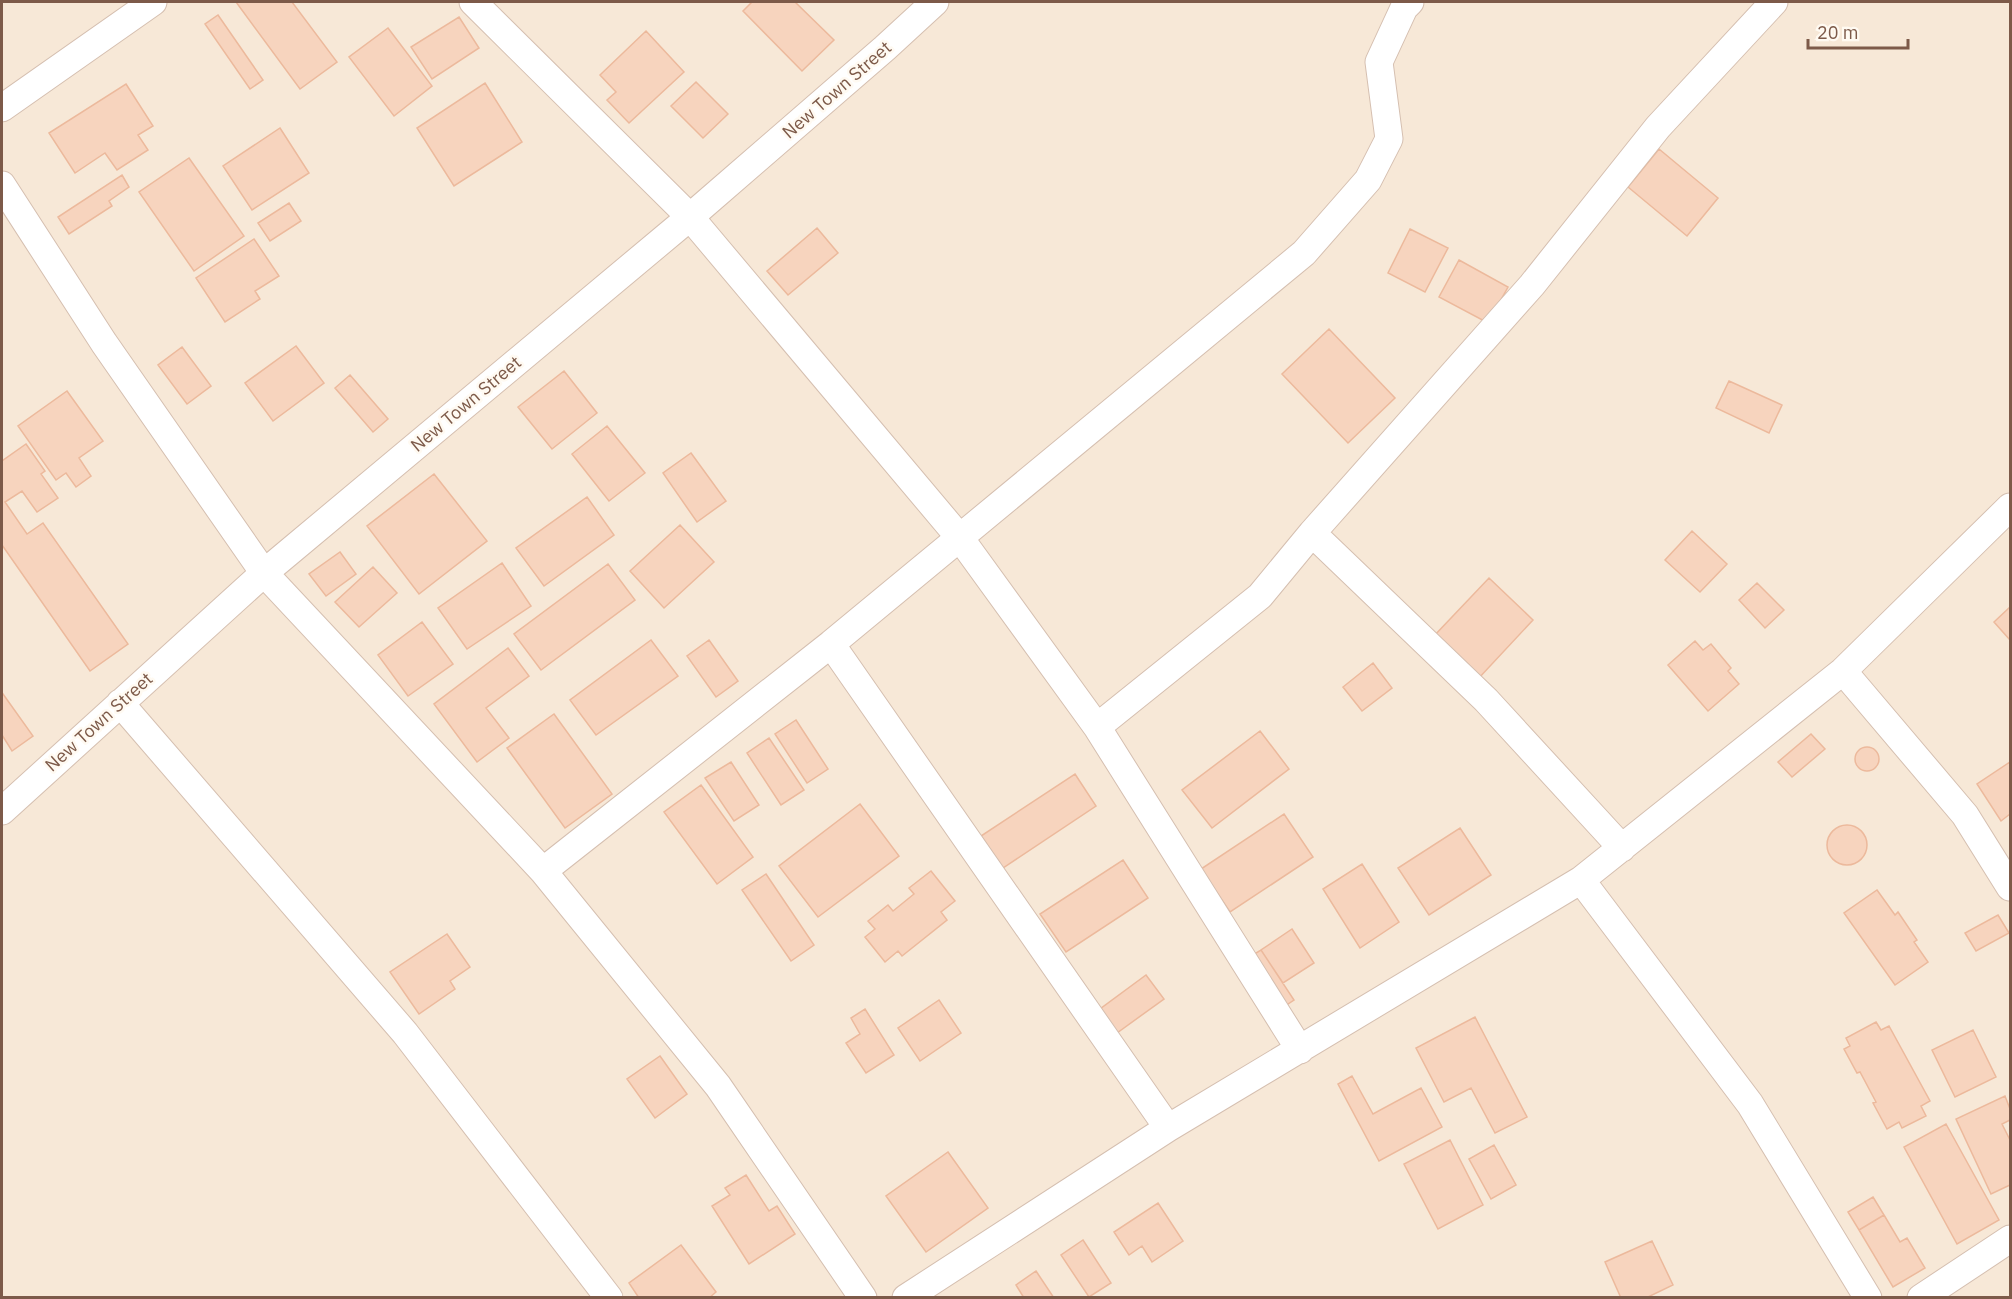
<svg xmlns="http://www.w3.org/2000/svg" width="2012" height="1299" font-family="'IBM Plex Sans',sans-serif">
  <rect width="100%" height="100%" fill="#fef6ea"/>
  <path fill="#f7e8d7" d="M2,2H2010V1297H2Z"/>
  <path fill="#f7d4be" stroke="#ecb99c" stroke-width="1.5" d="M236,2H292L337,62L300,89Z
    M752,2H795L834,40L802,71L743,11Z
    M218,15L263,80L250,89L205,24Z
    M459,17L479,48L432,79L411,47Z
    M388,28L432,86L394,116L349,57Z
    M646,31L684,72L629,123L607,100L616,92L600,75Z
    M696,82L728,114L703,138L671,106Z
    M485,83L522,142L454,186L417,128Z
    M126,84L153,126L138,135L148,150L117,170L105,153L75,173L49,133Z
    M280,128L309,173L252,210L223,166Z
    M1659,149L1718,198L1687,236L1628,187Z
    M189,158L244,236L194,271L139,192Z
    M122,175L129,187L109,201L112,206L69,234L58,217Z
    M289,203L301,221L270,241L258,223Z
    M817,228L838,253L788,295L767,271Z
    M1410,229L1448,248L1425,292L1388,273Z
    M254,239L279,276L255,291L260,299L225,322L196,278Z
    M1459,260L1508,287L1488,323L1439,297Z
    M1329,329L1395,398L1348,443L1282,374Z
    M296,346L324,383L273,421L245,383Z
    M182,347L211,386L187,404L158,365Z
    M564,371L597,413L552,449L518,407Z
    M350,375L388,419L373,432L335,388Z
    M1729,381L1782,405L1769,433L1716,408Z
    M67,391L103,441L79,458L91,476L76,487L66,473L56,480L18,426Z
    M607,426L645,473L609,501L572,454Z
    M26,444L45,471L41,474L58,498L37,512L22,491L5,502L27,534L43,523L128,644L90,671L2,545V461Z
    M691,453L726,501L697,522L663,473Z
    M434,474L487,541L419,594L367,526Z
    M587,497L614,535L544,586L516,548Z
    M680,525L714,562L664,608L630,571Z
    M1692,531L1727,564L1700,592L1665,560Z
    M340,552L356,574L326,596L309,574Z
    M502,563L531,606L467,649L438,608Z
    M608,564L635,600L541,670L514,634Z
    M373,567L397,593L359,627L335,602Z
    M1489,578L1533,620L1478,679L1433,637Z
    M1757,583L1784,610L1765,628L1739,600Z
    M2010,607V640L1994,622Z
    M422,622L453,664L408,696L378,655Z
    M651,640L678,676L596,735L570,700Z
    M709,640L738,681L716,697L687,656Z
    M1695,641L1703,650L1711,644L1731,668L1728,671L1739,684L1708,711L1668,665Z
    M508,648L529,676L486,708L509,738L477,762L434,704Z
    M1373,663L1392,688L1362,711L1343,687Z
    M3,694L33,736L12,751L2,735V695Z
    M554,714L612,794L565,828L507,748Z
    M796,720L828,769L807,783L775,734Z
    M1260,731L1289,769L1212,828L1182,790Z
    M1811,734L1825,749L1792,777L1778,762Z
    M769,738L804,790L781,805L747,753Z
    M1855 759a12 12 0 1 1 24 0a12 12 0 1 1-24 0Z
    M731,762L759,805L734,821L705,778Z
    M2010,762V814L2001,821L1977,784Z
    M1075,774L1096,806L1003,868L981,836Z
    M701,785L753,857L717,884L664,812Z
    M860,804L899,856L818,917L779,866Z
    M1284,814L1313,857L1230,912L1201,869Z
    M1827 845a20 20 0 1 1 40 0a20 20 0 1 1-40 0Z
    M1460,828L1491,875L1429,915L1398,868Z
    M1123,860L1148,898L1066,952L1040,914Z
    M1362,864L1399,922L1360,948L1323,889Z
    M931,871L955,901L941,912L947,920L902,956L898,951L885,962L865,937L875,929L868,921L888,905L893,911L914,894L909,888Z
    M766,874L814,945L791,961L742,890Z
    M1877,890L1895,915L1898,912L1917,940L1914,942L1928,962L1895,985L1844,913Z
    M1998,915L2009,933L1976,951L1965,933Z
    M1292,929L1314,963L1283,983L1261,950Z
    M447,934L470,967L450,981L455,989L419,1014L390,972Z
    M1261,950L1294,1000L1279,1010L1246,959Z
    M1146,975L1164,999L1117,1033L1100,1009Z
    M939,1000L961,1033L920,1061L898,1028Z
    M865,1009L894,1055L866,1073L846,1043L860,1034L851,1018Z
    M1475,1017L1527,1117L1495,1133L1471,1088L1444,1102L1416,1048Z
    M1876,1022L1881,1030L1889,1026L1930,1101L1921,1106L1926,1116L1902,1128L1899,1122L1887,1129L1873,1103L1876,1102L1860,1072L1857,1073L1844,1049L1850,1046L1846,1038Z
    M1973,1030L1996,1077L1955,1097L1932,1050Z
    M660,1056L687,1094L655,1118L627,1079Z
    M1352,1076L1373,1114L1421,1088L1442,1127L1379,1161L1338,1084Z
    M2005,1096L2010,1109V1120L2002,1124L2010,1140V1185L1991,1194L1956,1119Z
    M1946,1124L1999,1220L1957,1244L1904,1147Z
    M1450,1140L1483,1205L1438,1229L1404,1164Z
    M1494,1145L1516,1185L1491,1199L1469,1159Z
    M948,1152L988,1208L926,1252L886,1196Z
    M746,1175L769,1211L777,1206L795,1234L749,1264L712,1206L730,1195L725,1188Z
    M1873,1197L1884,1215L1859,1230L1848,1212Z
    M1158,1203L1183,1241L1152,1262L1142,1246L1129,1255L1114,1232Z
    M1884,1215L1900,1242L1907,1238L1925,1268L1893,1287L1859,1230Z
    M1083,1240L1111,1283L1089,1297L1061,1255Z
    M1652,1241L1673,1285L1646,1298H1621L1605,1262Z
    M681,1245L716,1292L709,1298H639L629,1283Z
    M1036,1271L1054,1298H1024L1016,1285Z"/>
  <g fill="none" stroke-linecap="round" stroke-linejoin="round">
    <g stroke="#d5bfb0" stroke-width="29">
      <path id="minor" d="M473,2L690,217L960,538L1097,727L1300,1050
        M2,108L153,2
        M2,185L104,343L264,573L543,871L718,1086L863,1298
        M1312,533L1486,700L1622,848
        M831,644L1168,1128
        M1843,671L1965,815L2010,887
        M120,703L405,1033L609,1298
        M1097,727L1260,596L1312,533L1532,285L1658,127L1774,2
        M2,811L264,573L690,217L885,48L935,2
        M543,871L831,644L1304,253L1368,180L1389,139L1379,62L1404,8L1410,2
        M1581,880L1750,1104L1868,1298
        M906,1298L1168,1128L1581,880L1843,671L2010,507
        M1921,1298L2010,1239"/>
    </g>
    <use href="#minor" stroke="#fff" stroke-width="27"/>
  </g>
  <g text-anchor="middle" stroke-width="5" stroke-linejoin="round" paint-order="stroke">
    <g font-size="18" fill="#7d5a49" stroke="#fffaf2">
      <text transform="translate(837 90) rotate(-41)" y="6">New Town Street</text>
      <text transform="translate(466 404) rotate(-40)" y="6">New Town Street</text>
      <text transform="translate(99 722) rotate(-42)" y="6">New Town Street</text>
    </g>
  </g>
  <rect width="2012" height="1299" fill="none" stroke="#7d5a49" stroke-width="6"/>
  <path d="M1808 39v9h100v-9" fill="none" stroke="#7d5a49" stroke-width="3"/>
  <text x="1817" y="39" font-size="18" fill="#7d5a49" stroke="#fffaf2" stroke-width="4.5" paint-order="stroke">20 m</text>
</svg>
